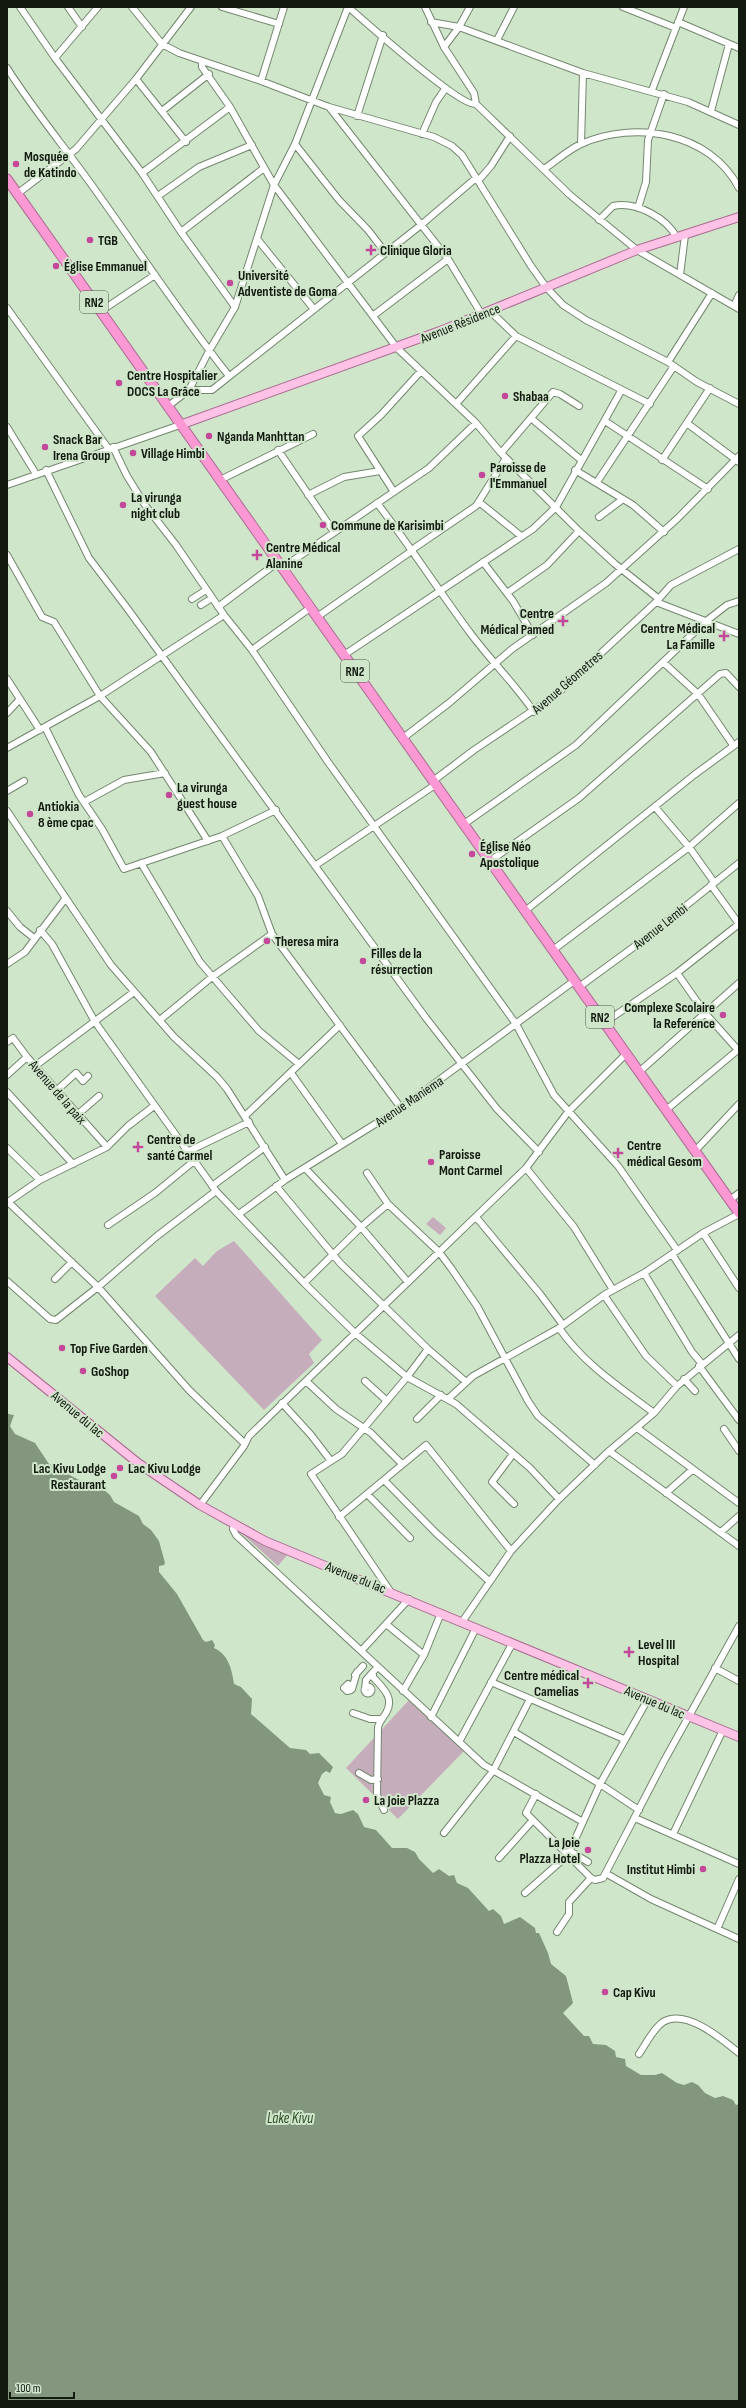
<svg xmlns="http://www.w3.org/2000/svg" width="746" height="2408" font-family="'Sofia Sans Condensed',sans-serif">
  <rect width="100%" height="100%" fill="#d0e6cb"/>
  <path fill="#c6adbb" d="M433,1217L446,1228L440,1235L426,1224Z
    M234,1241L322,1340L309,1354L314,1363L264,1410L155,1296L195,1258L203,1266L217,1251Z
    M239,1531L288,1554L278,1566Z
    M409,1700L464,1751L398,1819L346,1768Z"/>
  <path fill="#83977e" d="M8,1414L14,1415L10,1426L15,1434L35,1443L49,1464L79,1480L90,1482L93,1489H103L110,1495L114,1502L139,1516L143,1524L151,1530L159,1541L165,1563L164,1565L159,1566V1572L177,1594L203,1640L206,1642L212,1640L215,1645L214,1648C228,1654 232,1669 234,1684L241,1687L252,1699L251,1714L290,1748L306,1750L310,1754L319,1753L333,1767L330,1773L326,1771L322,1774L318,1783L324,1795L331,1797L330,1802L335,1813L341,1814L353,1810L358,1814L364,1827L376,1830L392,1848H407L415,1852L419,1859L433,1873L439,1869L449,1876L454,1875L457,1883L468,1888L489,1911L493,1909L501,1916L504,1924L520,1917L535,1928L536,1933H539L548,1953L551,1964L566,1976L573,2003L563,2013L584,2036H589L593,2044L606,2045L615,2051L616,2057L625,2059L626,2066L641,2075H655L662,2073L677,2083L684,2085L692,2082L698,2085L705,2093L715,2098L723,2096L733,2100L736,2105L739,2104V2401H7Z"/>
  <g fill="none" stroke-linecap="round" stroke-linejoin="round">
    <g stroke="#73876e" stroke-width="8">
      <path id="minor" d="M20,7L55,58L142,173L181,232L235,307
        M68,7L82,27
        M132,7L162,44L179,53L261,81L329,107L434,137L452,146L462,155L531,266L546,287L563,305L586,320L668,362L697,382L739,404
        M222,7L279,24
        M348,7C366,22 461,108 476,104L570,195L637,250L739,309
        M425,7L444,47L474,93L476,104
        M623,7L676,28
        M431,22L459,27L583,73L688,102L739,125
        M678,22L739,48
        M497,40L514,7
        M444,47L459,27L470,7
        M55,58L98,7
        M202,61V67L230,107L274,185L397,348L476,423L501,453L579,531L615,564L659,599
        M7,68C33,109 63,145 91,184C137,248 180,314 229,376
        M136,79L186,142
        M261,81L284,7
        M652,90L684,7
        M329,107L448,259L482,315
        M162,111L209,74
        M711,111L729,44
        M357,116L383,35
        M422,134L436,102L445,89
        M295,144L339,200L368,230L385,252
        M581,144L583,73
        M544,169C556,161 568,150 581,144C635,120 710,132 739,188
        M142,173L230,107
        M478,181L491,166L510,136
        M17,194L76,149L136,79L191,7
        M158,196L199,167L252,145
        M638,208L646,182L648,140L664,94
        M599,220L613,206C636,201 667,218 677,238
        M181,232L264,168
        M258,240L313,308
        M680,275L685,235
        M734,306L739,295
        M7,308L108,448
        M101,311L155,275
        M491,312L516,336L650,404
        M374,315L448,259
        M668,362L712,293
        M189,390H212L421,225L476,178
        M456,404L516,336
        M167,407L189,390L209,351L235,307L274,185L295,144L348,7
        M532,419L581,460
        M605,421L708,489
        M688,424L739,462
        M7,427L36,474
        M113,447L127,476L145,505L176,545L224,615L252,650L328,762L516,1024L554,1095L618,1166L677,1250
        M278,450L334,532
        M501,453L553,392L560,394L579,406
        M662,460L710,388
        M46,470L89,558L127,608L426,1018L497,1109L539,1152
        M575,470L633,505L664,532
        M220,480L313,434
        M597,482L674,366
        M7,485L180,425
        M394,492L358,436L381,415L421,371
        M308,495L344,477L380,471
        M479,502L521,536
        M377,503C410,546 439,591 471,634C491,661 515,684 534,712
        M599,517L623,499
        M413,549L476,506L506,458
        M7,555L42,617L54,622L100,696L151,752L208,841
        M483,562L513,601L533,635
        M282,568L429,468L476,423
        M507,593L547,565L579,531
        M192,599L206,590
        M656,602L739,634
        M201,605L212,598
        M218,607L278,562
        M317,617L413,550
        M252,650L310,608
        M344,655L533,529L556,507L621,391
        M664,663L698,694L733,745
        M7,679L40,730
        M7,713L20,699
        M45,727L79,795L102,829L124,869L222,836L276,810
        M403,738L449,703L512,649L606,583L678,518L739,456
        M7,748L100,696L224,615
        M433,781L474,750L556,695L656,602L671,585L739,549
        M7,791L24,781
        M84,802L124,780L165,773
        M655,807L689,847L714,882
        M7,811L111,965L174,1037L217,1077L227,1089L285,1180
        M464,824L576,745L705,622L727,605L739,601
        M85,825L95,819
        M222,836L258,896L272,934L401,1108
        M490,861L579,798L720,674L726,673L739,687
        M141,863L200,962L259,1031L299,1064
        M316,865L435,785
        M711,885L739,924
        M7,911L20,927L34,938
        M525,911L694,775L739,742
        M40,930L52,944L95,1022L216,1191L304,1283L356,1334L407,1377L456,1404L530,1468L559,1499
        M553,950L689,847L739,803
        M7,964L25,952L65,899
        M677,973L705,1013L738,1050
        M579,987L646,938L739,863
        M161,1019L212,977L272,934
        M604,1023L677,973L739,924
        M7,1042L13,1038L27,1057
        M35,1066L134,992
        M639,1072L739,983
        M291,1073L342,1144
        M7,1075L27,1057L107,1147
        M56,1091L76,1073L83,1081L88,1076
        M7,1092L73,1164
        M666,1110L739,1049
        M77,1115L99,1096
        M245,1116L340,1025
        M7,1148L40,1180
        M695,1151L739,1104
        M187,1152L249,1122
        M305,1168L361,1227L407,1281
        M526,1168L574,1227L613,1290
        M367,1173L388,1204L439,1252L451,1268L477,1306L528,1401L538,1416L595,1465
        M212,1186L265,1147
        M276,1186L340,1263L428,1349L465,1381
        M730,1200L739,1193
        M7,1201L98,1287L189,1390L245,1444
        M8,1202L40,1180L107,1147L128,1126L154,1106
        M239,1214L285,1180L401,1108L574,981
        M476,1217L540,1294L563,1325
        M108,1225L155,1193L194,1161
        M703,1233L739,1288
        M672,1254L739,1359
        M644,1273L692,1352L702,1364
        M55,1279L72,1262
        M7,1281L50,1319L56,1320L98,1287L157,1236L216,1191
        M304,1283L361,1227L388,1204
        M604,1295L646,1356L677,1386
        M559,1328C585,1365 618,1386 654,1413
        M699,1366L739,1420
        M684,1379L695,1391
        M306,1381L336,1409L371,1433L402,1464
        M365,1381L387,1401
        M448,1399L473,1376L559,1328L604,1295L644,1273L703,1233L739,1214
        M282,1403L311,1435L331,1461
        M417,1419L441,1395
        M637,1428L739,1503
        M724,1429L739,1451
        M609,1451L739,1546
        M513,1454L492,1482L514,1504
        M384,1480L436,1533L489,1581
        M666,1493L692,1470
        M367,1494L410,1538
        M200,1505L244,1446L249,1436L526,1168L568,1112L626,1054
        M339,1517L426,1445L511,1551
        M234,1525L233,1529L236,1535L484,1765L583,1822
        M721,1532L739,1516
        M390,1591L311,1474L342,1454L407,1377L428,1349
        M462,1622L511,1551L559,1499L609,1451L654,1413L677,1386L739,1335
        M386,1624L424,1655
        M361,1651L409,1599
        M378,1667L373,1672V1677C383,1688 395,1698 386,1713C383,1718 380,1720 378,1727L377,1795L384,1810
        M715,1668L739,1681
        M355,1675L363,1666
        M491,1682L624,1739
        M364.5 1690a3.5 3.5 0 1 1 7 0a3.5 3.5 0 1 1-7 0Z
        M352,1687L348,1684L344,1688L347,1691L351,1690L352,1689L357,1672
        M365,1689L366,1680L373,1672
        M403,1691L424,1655L441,1613
        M353,1713L370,1719H380
        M431,1717L476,1628
        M514,1732L600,1784L639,1810
        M459,1742L512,1644
        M359,1773L371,1780L378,1779
        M536,1794L526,1813L591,1878L595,1880L603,1878L664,1761L739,1626
        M635,1818L739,1864
        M444,1833L493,1771L530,1699
        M673,1834L723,1730
        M570,1851L588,1862
        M499,1858L533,1820
        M607,1874L651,1899L739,1939
        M525,1893L568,1855L600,1784L648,1699
        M718,1927L739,1879
        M557,1932L569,1914V1902L591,1878
        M639,2054C646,2044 652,2030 663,2022C686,2008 723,2040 739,2053"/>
    </g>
    <g stroke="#aa6d90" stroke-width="10">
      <path id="major" d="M180,425L440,331L637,250L739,217
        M7,1357L138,1463L200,1505L265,1541L739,1737"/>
    </g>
    <g stroke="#aa6d90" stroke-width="11">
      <path id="highway" d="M7,179L739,1213"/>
    </g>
    <use href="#minor" stroke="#fff" stroke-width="6"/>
    <use href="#major" stroke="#fdc2e6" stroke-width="8"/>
    <use href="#highway" stroke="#fc99d5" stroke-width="9"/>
  </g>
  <g fill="#c34899" stroke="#d0e6cb" stroke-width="1.5">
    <circle cx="16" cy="164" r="4"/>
    <circle cx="90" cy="240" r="4"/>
    <path d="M369 244h4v4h4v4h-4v4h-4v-4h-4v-4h4z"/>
    <circle cx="56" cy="266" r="4"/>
    <circle cx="230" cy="283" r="4"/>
    <circle cx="119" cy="383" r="4"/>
    <circle cx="505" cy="396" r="4"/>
    <circle cx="209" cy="436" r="4"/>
    <circle cx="45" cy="447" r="4"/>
    <circle cx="133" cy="453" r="4"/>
    <circle cx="482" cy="475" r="4"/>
    <circle cx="123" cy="505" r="4"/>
    <circle cx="323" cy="525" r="4"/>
    <path d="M255 549h4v4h4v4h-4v4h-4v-4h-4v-4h4z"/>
    <path d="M561 615h4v4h4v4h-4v4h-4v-4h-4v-4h4z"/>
    <path d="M722 630h4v4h4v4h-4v4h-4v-4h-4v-4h4z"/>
    <circle cx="169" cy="795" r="4"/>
    <circle cx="30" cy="814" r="4"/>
    <circle cx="472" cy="854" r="4"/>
    <circle cx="267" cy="941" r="4"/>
    <circle cx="363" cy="961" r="4"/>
    <circle cx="723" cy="1015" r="4"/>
    <path d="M136 1141h4v4h4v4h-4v4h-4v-4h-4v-4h4z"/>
    <path d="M616 1147h4v4h4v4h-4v4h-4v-4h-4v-4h4z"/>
    <circle cx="431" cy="1162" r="4"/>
    <circle cx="62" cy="1348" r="4"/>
    <circle cx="83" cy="1371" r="4"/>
    <circle cx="120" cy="1468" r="4"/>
    <circle cx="114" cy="1476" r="4"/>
    <path d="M627 1646h4v4h4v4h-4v4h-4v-4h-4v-4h4z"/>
    <path d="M586 1677h4v4h4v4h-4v4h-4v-4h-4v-4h4z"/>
    <circle cx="366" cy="1800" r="4"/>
    <circle cx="588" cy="1850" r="4"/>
    <circle cx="703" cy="1869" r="4"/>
    <circle cx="605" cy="1992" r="4"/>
  </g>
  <g text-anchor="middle" stroke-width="4" stroke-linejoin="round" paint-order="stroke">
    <g fill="#d0e6cb" stroke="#4b5748" stroke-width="1">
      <rect x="80" y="291" width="28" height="22" rx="3"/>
      <rect x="341" y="660" width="28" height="22" rx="3"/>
      <rect x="586" y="1006" width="28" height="22" rx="3"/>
    </g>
    <g font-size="13" font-weight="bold" fill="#121a10">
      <text x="94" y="307">RN2</text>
      <text x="355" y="676">RN2</text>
      <text x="600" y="1022">RN2</text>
    </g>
    <g font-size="14" font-weight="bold" fill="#121a10" stroke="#d0e6cb" text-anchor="start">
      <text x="24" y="161">Mosquée<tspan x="24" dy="16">de Katindo</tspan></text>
      <text x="98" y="245">TGB</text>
      <text x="380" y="255">Clinique Gloria</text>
      <text x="64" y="271">Église Emmanuel</text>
      <text x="238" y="280">Université<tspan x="238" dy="16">Adventiste de Goma</tspan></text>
      <text x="127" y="380">Centre Hospitalier<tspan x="127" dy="16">DOCS La Grâce</tspan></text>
      <text x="513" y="401">Shabaa</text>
      <text x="217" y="441">Nganda Manhttan</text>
      <text x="53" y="444">Snack Bar<tspan x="53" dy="16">Irena Group</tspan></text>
      <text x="141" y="458">Village Himbi</text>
      <text x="490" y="472">Paroisse de<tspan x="490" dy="16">l'Emmanuel</tspan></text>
      <text x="131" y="502">La virunga<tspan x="131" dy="16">night club</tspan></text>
      <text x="331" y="530">Commune de Karisimbi</text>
      <text x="266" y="552">Centre Médical<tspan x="266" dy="16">Alanine</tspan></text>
      <text x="554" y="618" text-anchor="end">Centre<tspan x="554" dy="16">Médical Pamed</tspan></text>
      <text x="715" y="633" text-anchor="end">Centre Médical<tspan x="715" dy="16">La Famille</tspan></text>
      <text x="177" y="792">La virunga<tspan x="177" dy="16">guest house</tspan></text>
      <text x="38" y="811">Antiokia<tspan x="38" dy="16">8 ème cpac</tspan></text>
      <text x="480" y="851">Église Néo<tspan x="480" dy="16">Apostolique</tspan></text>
      <text x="275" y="946">Theresa mira</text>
      <text x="371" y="958">Filles de la<tspan x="371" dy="16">résurrection</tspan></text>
      <text x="715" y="1012" text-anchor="end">Complexe Scolaire<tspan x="715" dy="16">la Reference</tspan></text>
      <text x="147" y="1144">Centre de<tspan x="147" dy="16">santé Carmel</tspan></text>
      <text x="627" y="1150">Centre<tspan x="627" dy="16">médical Gesom</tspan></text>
      <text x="439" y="1159">Paroisse<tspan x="439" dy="16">Mont Carmel</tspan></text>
      <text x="70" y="1353">Top Five Garden</text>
      <text x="91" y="1376">GoShop</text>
      <text x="106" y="1473" text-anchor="end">Lac Kivu Lodge<tspan x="106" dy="16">Restaurant</tspan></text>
      <text x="128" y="1473">Lac Kivu Lodge</text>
      <text x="638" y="1649">Level III<tspan x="638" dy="16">Hospital</tspan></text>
      <text x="579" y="1680" text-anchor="end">Centre médical<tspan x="579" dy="16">Camelias</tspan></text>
      <text x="374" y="1805">La Joie Plazza</text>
      <text x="580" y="1847" text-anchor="end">La Joie<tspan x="580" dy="16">Plazza Hotel</tspan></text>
      <text x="695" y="1874" text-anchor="end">Institut Himbi</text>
      <text x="613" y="1997">Cap Kivu</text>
    </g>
    <g font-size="14" fill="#121a10" stroke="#d0e6cb">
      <text transform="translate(460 323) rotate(-22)" y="5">Avenue Résidence</text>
      <text transform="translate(567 682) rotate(-41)" y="5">Avenue Géometres</text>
      <text transform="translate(660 926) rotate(-38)" y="5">Avenue Lembi</text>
      <text transform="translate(58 1092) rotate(49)" y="5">Avenue de la paix</text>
      <text transform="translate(409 1101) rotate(-34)" y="5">Avenue Maniema</text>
      <text transform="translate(78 1414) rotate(40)" y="5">Avenue du lac</text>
      <text transform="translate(356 1577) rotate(22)" y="5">Avenue du lac</text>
      <text transform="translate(655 1702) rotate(23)" y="5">Avenue du lac</text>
    </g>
    <g font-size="15" font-style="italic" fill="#2e4d26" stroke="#d0e6cb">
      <text x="290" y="2123">Lake Kivu</text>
    </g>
  </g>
  <rect width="746" height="2408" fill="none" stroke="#121a10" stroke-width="16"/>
  <path d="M10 2392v6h64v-6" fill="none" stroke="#121a10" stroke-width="2"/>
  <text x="16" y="2392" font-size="12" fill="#121a10" stroke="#d0e6cb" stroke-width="3" paint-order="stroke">100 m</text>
</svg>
